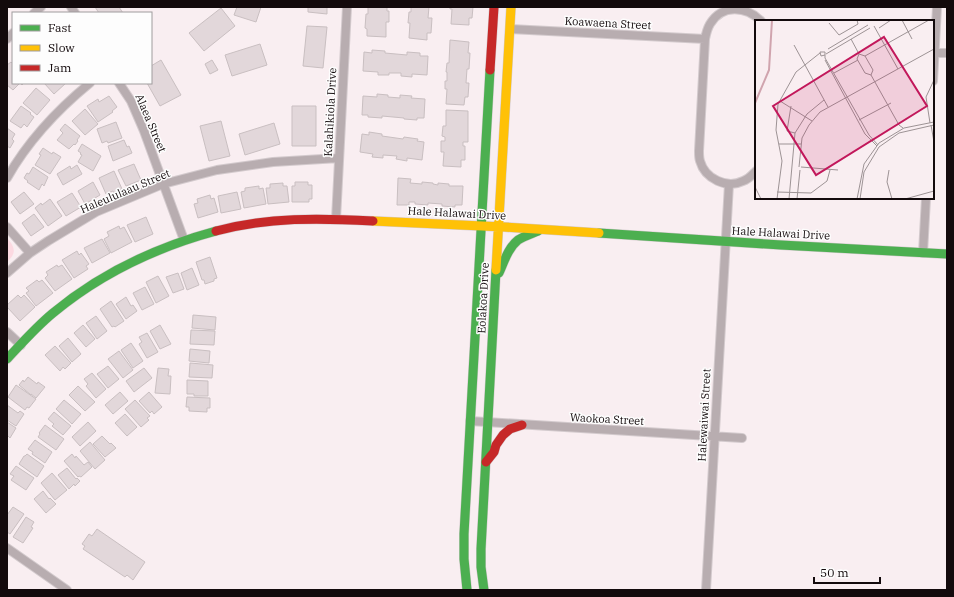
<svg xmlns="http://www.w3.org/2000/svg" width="954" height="597" font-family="'IBM Plex Serif',serif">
  <rect width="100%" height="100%" fill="#f9eef1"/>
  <path fill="#fcd9e1" d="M7,238C15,247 17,253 7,262Z"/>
  <path fill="#e2d7da" stroke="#c9bfc1" d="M95,7H119L123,13H99Z
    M237,7H261L256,22L234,15Z
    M308,7H327V14L308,12Z
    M368,7H387V11H389V22H386V37L367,36V29L365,28L366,14H368Z
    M411,7H429L428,18H432L431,33H427V40L409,38L410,23H408L409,12H411Z
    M450,7H473L472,18H469V25L451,24L452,9H450Z
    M221,8L235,26L204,51L189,33Z
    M307,26L327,27L323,68L303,66Z
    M450,40L469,42L468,53H470L469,69H467L466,83H469L468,97H465L464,105L446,104L447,89H445V81H447V72H446L447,63H449Z
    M260,44L267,65L232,76L225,55Z
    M372,50L385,51V53L407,55V52L420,53V56H428L427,75L412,74V77L401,76V73H389V75H378V72L363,71L364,52L372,53Z
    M161,60L181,95L160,106L147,83H151V66Z
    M212,60L218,70L210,74L205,64Z
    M11,62L13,64V83H24L22,85L20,83L13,90L7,85V65Z
    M44,83H66L54,94Z
    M36,88L50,100L37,115L23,103Z
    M377,94L388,95V97L400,98V95L412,96L411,98L425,99L424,118H417V120L404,119V118L382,116V118L368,117V115H362L363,96L377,97Z
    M109,96L117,107L112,111L113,112L98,122L87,106L98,99L99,102Z
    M21,106L31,113L30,114L34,117L27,127L24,124L21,128L10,121Z
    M292,106H316V146H292Z
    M85,109L98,124L85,135L72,121Z
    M446,110L468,111V142H463V146H465V160H461V167L443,166L444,152H441V141H445V137L442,136L443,126H446Z
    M221,121L230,156L209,161L200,126Z
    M116,122L122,138L108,143L107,141L102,143L97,129Z
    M274,123L280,144L245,155L239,134Z
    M65,124L80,136L77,140L78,141L75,145L74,144L69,149L57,140L63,133L60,130Z
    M7,128L15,134L12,139L14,141L10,148L7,146Z
    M369,132L382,134V136L403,139L404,137L418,139L417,141L424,142L422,160L407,158V161L396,159L397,156L383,155V158L372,157L373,154L360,152L362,134L369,135Z
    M124,140L127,147L129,146L132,153L113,161L108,146Z
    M82,144L101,156L93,171L78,162L82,155L80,154L81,153L78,151Z
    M43,148L52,154L53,152L61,157L50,174L35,165L41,155L39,154Z
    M134,164L141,180L126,186L118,170Z
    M77,165L82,174L63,185L57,174L70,166L71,169Z
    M33,167L48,177L44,186L42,184L39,190L27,182L28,181L24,178L27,173L29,174Z
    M114,171L122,189L114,193L113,191L106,194L99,178Z
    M398,178L411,179L410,183L422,184V182L433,183V184L438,185V183L449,184V186H463L462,205H455V207L442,206V204L428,203V205L415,204V202H409V205H397Z
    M93,182L100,195L85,204L78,191Z
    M295,182H308V185H312V199H309V202H292V186H295Z
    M283,183V186H287L289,202L268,204L266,188H270V184Z
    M259,186V189L263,188L266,204L244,208L241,192L245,191V188Z
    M24,192L34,204L20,214L11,202Z
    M237,192L241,209L221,213L218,196Z
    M72,193L81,207L66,216L57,202Z
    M210,195L211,199L214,198L218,212L198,218L194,204L198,203L197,199Z
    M50,199L62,216L48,226L35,208L41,203L42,205Z
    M34,214L44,227L31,236L22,223Z
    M146,217L153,234L135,242L127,225Z
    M119,226L120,229L124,227L132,242L111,253L104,239L109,236L107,232Z
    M102,239L110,253L92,263L84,248Z
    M77,251L79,255L81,253L89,264L86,266L88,269L74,278L62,260Z
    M210,257L217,278L214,279V281L205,284L204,280H202L196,262Z
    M57,265L58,267L62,265L72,279L55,291L45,278L48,275L46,272Z
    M192,268L199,285L187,290L181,273Z
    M178,273L184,289L173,293L166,277Z
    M158,276L169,296L156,303L146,282Z
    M37,280L39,282L42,280L53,293L36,306L26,293L29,291L26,288Z
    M145,287L154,304L142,310L133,293Z
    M18,295L21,298L24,295L35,307L20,321L7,307V305Z
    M126,297L131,306L133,305L137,311L126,319L116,304Z
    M111,301L124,321L115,327L114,326L112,327L100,309Z
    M193,315L216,317L215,330L192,328Z
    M96,316L107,331L97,339L86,323Z
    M83,325L95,339L86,347L74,333Z
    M160,325L171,344L160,349L150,331Z
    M191,330L215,331L214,345L190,344Z
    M147,333L158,352L147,358L139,344L142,342L139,337Z
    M68,338L81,354L72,362L59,346Z
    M131,343L143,361L133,368L121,350Z
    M55,346L71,363L65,369L63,367L60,371L45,355Z
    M190,349L210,351L209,363L189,361Z
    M119,351L133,370L123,378L108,359Z
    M190,363L213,365L212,378L189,377Z
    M108,366L119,379L108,388L97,374Z
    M144,368L152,378L134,392L126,381Z
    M158,368L169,369L168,376H171L170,394L155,393Z
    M92,373L106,389L96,398L86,386L88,384L84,379Z
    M28,377L37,384L38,382L45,387L36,398L31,394V395L19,385L23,380L24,382Z
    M187,380L208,381V396H194V394H187Z
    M16,385L36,399L29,408L27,407L25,410L8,397Z
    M78,386L95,402L85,411L69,395Z
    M120,392L128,401L113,414L105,405Z
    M149,392L162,407L154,414L152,411L150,413L139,401Z
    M187,397L210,398V408H207V412L189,411V407H186Z
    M64,400L81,414L72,424L56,409Z
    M135,400L150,416L147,418L149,420L141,427L125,409Z
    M7,405L18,413L20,411L24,414L16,426L7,420Z
    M54,412L71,426L63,435L52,426L54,424L48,419Z
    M125,414L137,427L127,436L115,423Z
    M7,422L16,428L10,438L8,436L7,437Z
    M88,422L96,431L80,446L72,437Z
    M45,425L64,439L56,450L38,437L40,434L39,433Z
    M102,436L110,444L111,443L116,448L105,457L93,444Z
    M35,440L52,452L45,463L32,454L33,452L28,449Z
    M90,442L105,460L95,469L80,451Z
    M27,454L44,466L37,477L19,464L24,456H25Z
    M72,454L75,458L76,456L84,465L88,462L92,467L81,477L79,476L78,477L64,461Z
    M16,466L34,478L26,490L11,480L14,476L10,474Z
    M67,468L76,479L77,478L80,481L75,486L74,484L69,489L58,475Z
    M52,473L67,490L55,500L41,483Z
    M43,491L49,499L50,498L56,504L46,513L34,499Z
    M13,507L24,514L10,534L7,532V515Z
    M26,517L34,522L31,527L33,528L23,543L13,537Z
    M97,529L145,562L133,580L127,575L125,577L83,549L85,546L82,544L89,534L92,536Z"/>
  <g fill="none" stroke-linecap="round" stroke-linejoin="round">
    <g stroke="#d3cacd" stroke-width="10">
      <path id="street" d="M71,7L75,13
        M34,13L41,7
        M510,29L705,39
        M7,39L13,33
        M933,53H947
        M933,81L937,7
        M119,83L131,101L144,131L184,240
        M756,171C752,175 749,179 743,181C727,189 705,179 700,161C699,158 699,154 699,151L705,39C706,34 707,29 710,24C722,4 746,6 761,21
        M7,178C28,141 57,110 90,83
        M336,219L347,7
        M7,227L30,253
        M923,253L926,198
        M7,273L30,253L48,241L96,212L163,184L217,170L273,162L339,158
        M7,332L21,345
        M470,421L742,438
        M7,548L67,590
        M706,590L729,184"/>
    </g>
    <g stroke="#d3cacd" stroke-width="10">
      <path id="fast" d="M599,233L781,245L947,254
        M499,273C504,262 508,248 518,240C524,236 531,234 538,231
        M7,359C22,343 36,327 53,313C100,274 157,247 216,231
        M467,590L464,559V534L490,70
        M484,590L481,567V549L496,270"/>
    </g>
    <g stroke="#d3cacd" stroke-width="10">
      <path id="slow" d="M373,221L504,227L599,233
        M496,270L511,7"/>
    </g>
    <g stroke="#d3cacd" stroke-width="10">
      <path id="jam" d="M490,70L494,7
        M216,231C268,217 320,218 373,221
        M486,462L494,452L496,445L503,435L510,429L522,425"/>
    </g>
    <use href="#street" stroke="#b8adb0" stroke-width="8"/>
    <use href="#fast" stroke="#4caf50" stroke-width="9"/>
    <use href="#slow" stroke="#ffc107" stroke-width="9"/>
    <use href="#jam" stroke="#c62828" stroke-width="9"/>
  </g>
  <g text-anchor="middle" stroke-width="3" stroke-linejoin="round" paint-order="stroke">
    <g font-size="11" fill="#130a0c" stroke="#fdfdfd">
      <text transform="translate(608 23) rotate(3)" y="4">Koawaena Street</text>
      <text transform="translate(330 112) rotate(-87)" y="4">Kalahikiola Drive</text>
      <text transform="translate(151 123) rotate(67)" y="4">Alaea Street</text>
      <text transform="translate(125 191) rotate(-23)" y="4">Haleululaau Street</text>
      <text transform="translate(457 213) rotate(3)" y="4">Hale Halawai Drive</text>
      <text transform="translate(781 233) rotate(3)" y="4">Hale Halawai Drive</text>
      <text transform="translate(483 298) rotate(-87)" y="4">Eolakoa Drive</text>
      <text transform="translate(704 415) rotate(-87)" y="4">Halewaiwai Street</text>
      <text transform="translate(607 419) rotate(3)" y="4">Waokoa Street</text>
    </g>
  </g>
  <g transform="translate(755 20)">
    <rect width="179" height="179" fill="#f9eef1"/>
    <path fill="none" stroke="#d0a4ae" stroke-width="2" d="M0,83L14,50L17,0"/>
    <path fill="none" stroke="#9d9395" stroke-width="1" d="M147,0L157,19M74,3L84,15L103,4L102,0M119,6L143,49M124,8L136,0M96,19L104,34M39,25L73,87M73,29L113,5M71,34L115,8M104,34L110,36L118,50L116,55L110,53L102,39ZM70,35L66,36L65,32H70V38L114,115L123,125M110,36L174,0M70,40L110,114L122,126M79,53L103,40M116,55L144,105L148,108M25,81L57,101M36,86L32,111L40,113M104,100L136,83M175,103L171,77L179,60M176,105L179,122M24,124H46M44,147L47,118L54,105L65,92L179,29M46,147L83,150M134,150L132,162L137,179M0,167L6,179M22,172L56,173L72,161L75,150M22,179L27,141L21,110L23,84L41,52L65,33M34,179L40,113L52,94L69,80M42,179L45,150M102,179L109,144L124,123L149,108L179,102M105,179L109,152L124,127L144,113L179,105M150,179L179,171"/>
    <path fill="#c2185b" fill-opacity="0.15" stroke="#c2185b" stroke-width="2" d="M129,17L172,86L61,155L18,86Z"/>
    <rect width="179" height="179" fill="none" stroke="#130a0c" stroke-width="2"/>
  </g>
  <rect width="954" height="597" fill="none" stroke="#130a0c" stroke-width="16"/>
  <rect x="12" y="12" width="140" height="72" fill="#fdfdfd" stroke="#9f9c9d"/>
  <rect x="20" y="25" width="20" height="6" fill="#4caf50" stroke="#9f9c9d"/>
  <text x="48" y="32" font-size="12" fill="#130a0c">Fast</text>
  <rect x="20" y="45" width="20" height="6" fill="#ffc107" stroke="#9f9c9d"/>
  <text x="48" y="52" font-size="12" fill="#130a0c">Slow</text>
  <rect x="20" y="65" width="20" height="6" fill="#c62828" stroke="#9f9c9d"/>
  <text x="48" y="72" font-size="12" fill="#130a0c">Jam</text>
  <path d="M814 577v6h66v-6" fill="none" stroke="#130a0c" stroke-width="2"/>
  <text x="820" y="577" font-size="12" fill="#130a0c" stroke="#fdfdfd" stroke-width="3" paint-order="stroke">50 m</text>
</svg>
